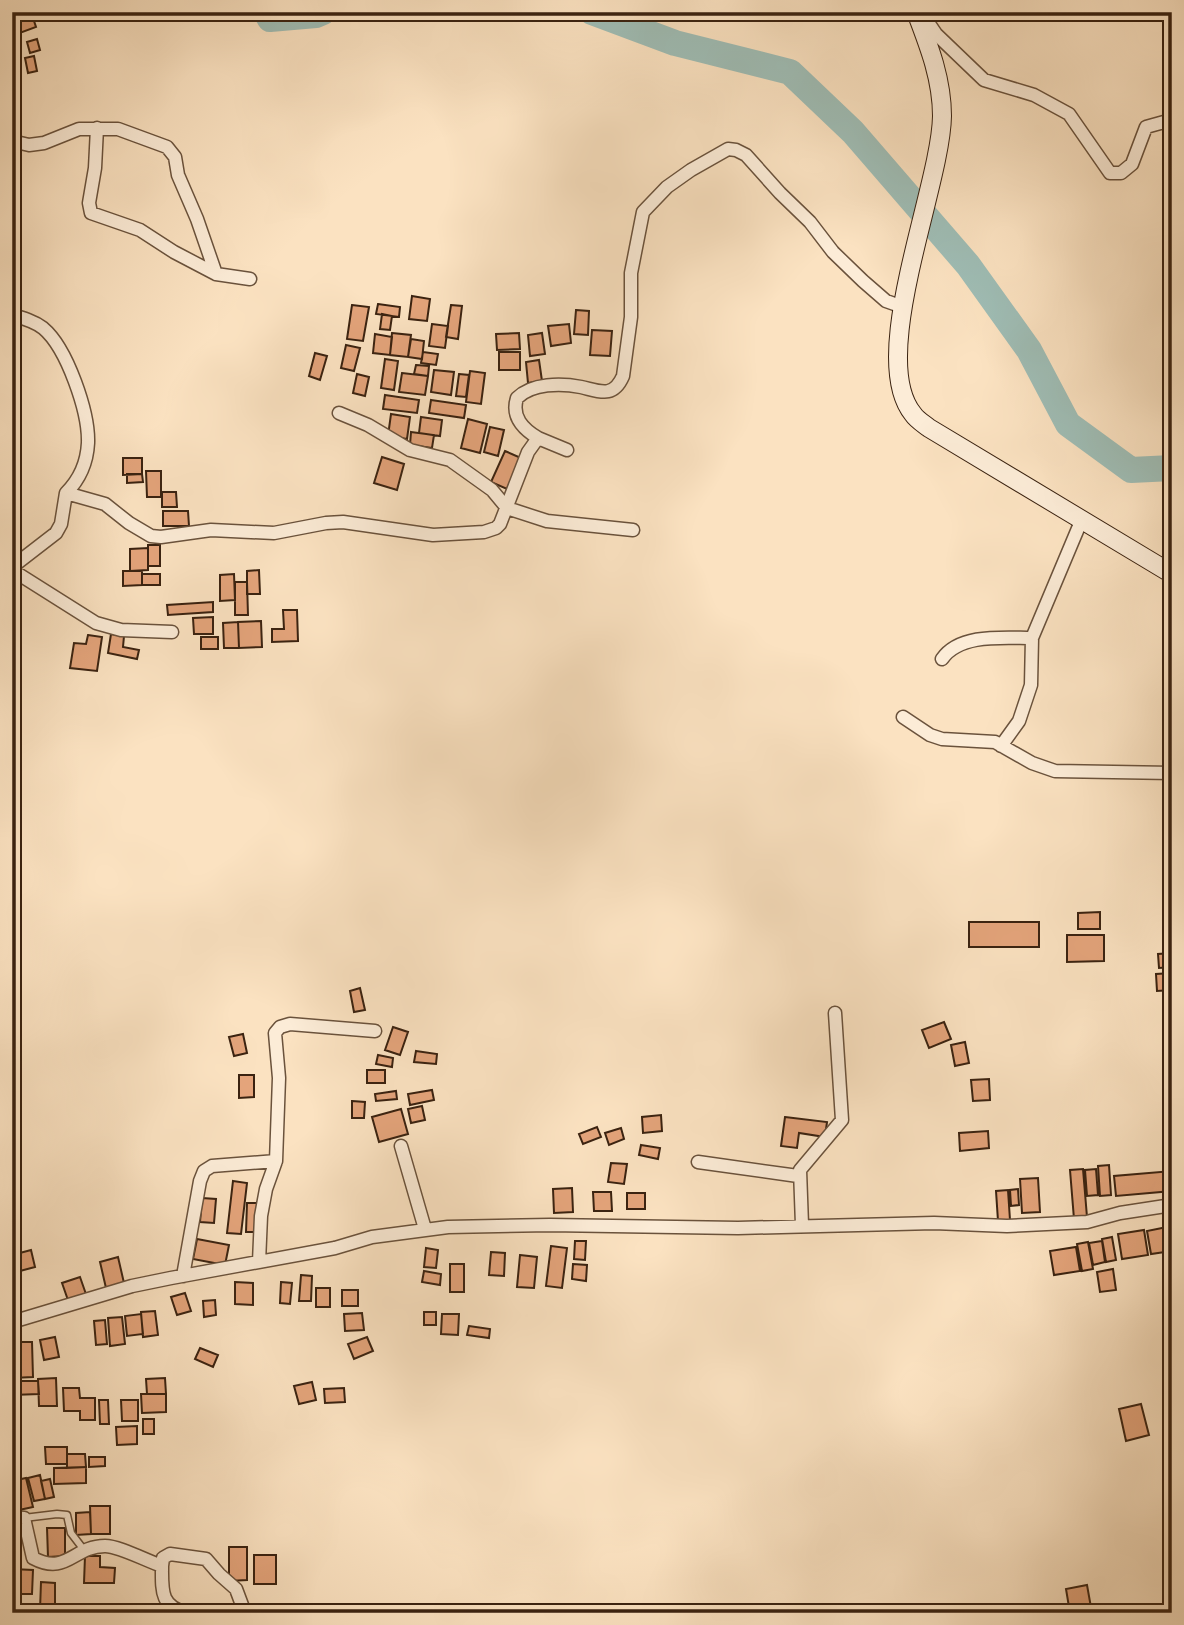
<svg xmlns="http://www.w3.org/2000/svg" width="1184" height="1625" font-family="'Libre Caslon Text',serif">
  <rect width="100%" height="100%" fill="#fbe2c1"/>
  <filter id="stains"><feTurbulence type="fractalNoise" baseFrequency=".00286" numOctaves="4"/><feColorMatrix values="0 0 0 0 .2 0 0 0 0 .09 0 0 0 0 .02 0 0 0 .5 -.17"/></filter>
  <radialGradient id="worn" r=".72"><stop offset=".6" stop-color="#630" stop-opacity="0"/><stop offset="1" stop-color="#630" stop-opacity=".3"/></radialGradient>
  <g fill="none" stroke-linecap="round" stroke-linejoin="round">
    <path stroke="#9fbdb5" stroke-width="26" d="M266,12L270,19L316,15L323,12
      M592,12L675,43L790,72L853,132L968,265L1029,350L1068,424L1131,470L1172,468"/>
  </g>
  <path fill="#e4a47b" stroke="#3a2210" stroke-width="2" d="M25,12H31L36,27L17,34L12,17Z
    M37,39L40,50L30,53L27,42Z
    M34,56L37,71L28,73L25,58Z
    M412,296L430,299L427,321L409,319Z
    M378,304L400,307L399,317L376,314Z
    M352,305L369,307L363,341L347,339Z
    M451,305L462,306L458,339L446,337Z
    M576,310L589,311L588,335L574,334Z
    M382,314L392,316L390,330L380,329Z
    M432,324L448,326L445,348L429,346Z
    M569,324L571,343L551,346L548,326Z
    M592,330L612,331L610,356L590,355Z
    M392,333L411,335L408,357L390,355Z
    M519,333L520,349L497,350L496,334Z
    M542,333L545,354L530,356L528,335Z
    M375,334L392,337L390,355L373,353Z
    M411,339L424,341L422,359L408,357Z
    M346,345L360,348L354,371L341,368Z
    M423,352L438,354L436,365L421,363Z
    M499,352H520V370H499Z
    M315,353L327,356L320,380L309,376Z
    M385,359L398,361L394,390L381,388Z
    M539,360L542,381L528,383L526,362Z
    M416,365L429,366L428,376L414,374Z
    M434,370L454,372L451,395L431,392Z
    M470,371L485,373L481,404L466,402Z
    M402,373L428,376L425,395L399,392Z
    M357,374L369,377L365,396L353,393Z
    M459,374L469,375L466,397L456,396Z
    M385,395L419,400L417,413L383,409Z
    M431,400L466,405L464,418L429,413Z
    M391,414L410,417L407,439L388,436Z
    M421,417L442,420L440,436L419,433Z
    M468,419L487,424L480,453L461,448Z
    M490,427L504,430L498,456L484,452Z
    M411,432L434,435L432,448L410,445Z
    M505,451L521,458L507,489L491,482Z
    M382,457L404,464L397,490L374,483Z
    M123,458H142V474L123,475Z
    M146,471H161V497H147Z
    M127,474H142L143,482L127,483Z
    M162,492H176L177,507H162Z
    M163,511H188L189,526H163Z
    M148,545H160V566H148Z
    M148,548V570L130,571V549Z
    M259,570L260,594H247V571Z
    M123,571H142V585L123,586Z
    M142,574H160V585H142Z
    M234,574L235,600L220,601V575Z
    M235,582H247L248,615H235Z
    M213,602V612L168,615L167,605Z
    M283,610H297L298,641L272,642V629H284Z
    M213,617V634H194L193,618Z
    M261,621L262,647L239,648L238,622Z
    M238,622L239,648H224L223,623Z
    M111,634L124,636L123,647L139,650L137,659L108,653Z
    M88,635L102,637L97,671L70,668L74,643L86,644Z
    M201,637H218V649H201Z
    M1100,912V929H1078V913Z
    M969,922H1039V947H969Z
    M1067,935H1104V961L1067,962Z
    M1172,953V967L1159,968L1158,954Z
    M1172,973V990L1157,991L1156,974Z
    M360,988L365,1010L354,1012L350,991Z
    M944,1022L951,1039L929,1048L922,1030Z
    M393,1027L408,1032L400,1055L385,1050Z
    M243,1034L247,1053L234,1056L229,1037Z
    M965,1042L969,1063L955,1066L951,1045Z
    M416,1051L437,1054L436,1064L414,1062Z
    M378,1055L393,1058L392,1067L376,1064Z
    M367,1070H385V1083H367Z
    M239,1075H254V1097L239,1098Z
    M989,1079L990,1100L973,1101L971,1080Z
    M432,1090L434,1100L410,1105L408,1094Z
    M396,1091L397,1099L376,1101L375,1094Z
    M352,1101L365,1102L364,1118H352Z
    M422,1106L425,1120L411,1123L408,1109Z
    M401,1109L408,1134L379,1142L372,1117Z
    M661,1115L662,1131L643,1133L642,1117Z
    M785,1117L827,1122L825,1137L799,1133L797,1148L781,1146Z
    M597,1127L601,1137L583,1144L579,1134Z
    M621,1128L624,1139L609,1145L605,1133Z
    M988,1131L989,1148L960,1151L959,1133Z
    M641,1145L660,1148L658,1159L639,1155Z
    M611,1163L627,1164L624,1184L608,1182Z
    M1109,1165L1111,1195L1100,1196L1098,1166Z
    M1083,1169L1087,1217L1074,1219L1070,1170Z
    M1096,1169L1098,1195L1087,1196L1085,1170Z
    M1172,1171V1191L1116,1196L1114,1176Z
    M1038,1178L1040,1212L1022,1213L1020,1179Z
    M233,1181L247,1183L241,1234L227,1233Z
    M572,1188L573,1212L554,1213L553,1189Z
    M1018,1189L1019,1205L1011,1206L1010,1190Z
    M1008,1190L1010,1220L998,1221L996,1191Z
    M593,1192H611L612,1211H594Z
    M627,1193H645V1209H627Z
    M202,1198L216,1199L214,1223L200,1222Z
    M247,1203H258L257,1232H246Z
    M1172,1226V1251L1151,1254L1147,1231Z
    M1144,1230L1148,1255L1122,1259L1118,1234Z
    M1112,1237L1116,1260L1106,1262L1102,1239Z
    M197,1239L229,1245L225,1265L193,1259Z
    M575,1241H586L585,1260L574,1259Z
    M1102,1241L1105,1262L1093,1265L1089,1243Z
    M1088,1242L1093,1269L1082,1271L1077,1244Z
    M551,1246L567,1248L562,1288L546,1286Z
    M1076,1247L1080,1271L1054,1275L1050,1251Z
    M426,1248L438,1250L436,1268L424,1267Z
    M31,1250L35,1267L20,1271L16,1254Z
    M491,1252L505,1253L504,1276L489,1275Z
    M520,1255L537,1257L534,1288L517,1287Z
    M118,1257L124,1283L106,1288L100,1262Z
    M450,1264H464V1292H450Z
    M573,1264L587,1265L586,1281L572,1279Z
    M1113,1269L1116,1290L1100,1292L1097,1272Z
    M424,1271L441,1274L440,1285L422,1282Z
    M301,1275L312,1276L311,1301H299Z
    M80,1277L87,1297L69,1303L62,1283Z
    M235,1282L253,1283V1305L235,1304Z
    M281,1282L292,1283L290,1304L280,1303Z
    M316,1288H330V1307H316Z
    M342,1290H358V1306H342Z
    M185,1293L191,1311L177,1315L171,1297Z
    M215,1300L216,1315L204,1317L203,1301Z
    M155,1311L158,1335L143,1337L141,1312Z
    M424,1312H436V1325H424Z
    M362,1313L364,1330L345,1331L344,1314Z
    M141,1314L143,1334L127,1336L125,1316Z
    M442,1314H459L458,1335L441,1334Z
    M122,1317L125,1344L110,1346L108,1318Z
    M105,1320L107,1344L96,1345L94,1321Z
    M469,1326L490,1329L489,1338L467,1335Z
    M55,1337L59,1357L44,1360L40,1340Z
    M367,1337L373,1351L354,1359L348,1344Z
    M17,1342H32L33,1377L12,1378V1356H17Z
    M200,1348L218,1355L213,1367L195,1359Z
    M56,1378L57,1406H39L38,1379Z
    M165,1378L166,1394H147L146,1379Z
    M12,1381H38L39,1394L12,1395Z
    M312,1382L316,1400L299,1404L294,1386Z
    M63,1388H79L80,1398H95V1420H80V1411H64Z
    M344,1388L345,1402L325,1403L324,1389Z
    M141,1394H166V1412L142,1413Z
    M99,1400H108L109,1424H100Z
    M121,1400H138V1421H122Z
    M1141,1404L1149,1435L1126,1441L1119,1409Z
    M143,1419H154V1434H143Z
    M137,1426V1444L117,1445L116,1427Z
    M45,1447H67V1464H46Z
    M67,1454H85L86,1467L67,1468Z
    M89,1457H105V1466L89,1467Z
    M86,1467V1483L54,1484V1468Z
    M40,1475L45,1499L34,1501L28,1478Z
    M26,1478L33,1507L19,1510L12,1481Z
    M50,1479L54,1497L45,1499L41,1481Z
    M90,1506H110V1534H91Z
    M90,1512L91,1534L76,1535V1513Z
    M47,1528H65V1556L48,1557Z
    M229,1547H247V1580L229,1581Z
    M254,1555H276V1584H254Z
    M85,1556H100V1567L115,1568L114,1583H84Z
    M12,1569L33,1570L32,1594H12Z
    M41,1582L55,1583V1611L40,1610Z
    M1087,1585L1092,1613H1070L1066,1589Z"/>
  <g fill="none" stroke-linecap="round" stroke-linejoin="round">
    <g stroke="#6a523c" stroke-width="9">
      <path id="lane" d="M24,1518L57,1514L67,1515L71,1533L84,1550"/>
    </g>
    <g stroke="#6a523c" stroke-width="15">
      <path id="street" d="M923,15L936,34L984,80L1034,95L1069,114L1110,173H1121L1132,164L1146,127L1164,122L1172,124
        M97,128L95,168L89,203L91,213L140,230L174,252L216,274L250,279
        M12,141L29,145L44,143L79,129H118L167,147L175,157L178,175L197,219L216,274
        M12,315C23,318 34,321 43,328C67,348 89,412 88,443C87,463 80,479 66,493
        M339,413L368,425L410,450L450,460L492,490L507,508L547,521L633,530
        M538,438L567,450
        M12,567L56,533L61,524L66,493L105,504L129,523L151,536L161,537L211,530L274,533L326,523L343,522L433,535L484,532L496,528L500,524L528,452L538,438C523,429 511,417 517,398C532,383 561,383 581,387C599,391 613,399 623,376L631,317V273L643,212L667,187L691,170L728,149L736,150L746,155L780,193L810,222L833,252L863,281L886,301L903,307
        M12,570L96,623L121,630L172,632
        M942,659C960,633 1004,638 1032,638
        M903,717L930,735L942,739L995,742L1032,763L1055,771L1172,773
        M1001,746L1019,721L1031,685L1032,638L1082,519
        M401,1146L425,1229
        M698,1162L798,1176
        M802,1225L800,1170L842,1120L835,1013
        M259,1262L261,1216L266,1189L276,1161
        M183,1276L200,1181L204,1171L212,1166L276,1161L279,1078L275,1033L280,1027L290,1024L375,1031
        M12,1322L132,1286L171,1278L335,1248L372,1237L448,1227L550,1225L738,1228L934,1223L1007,1226L1087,1222L1120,1213L1172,1205
        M12,1517L24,1518L33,1558C67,1576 73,1546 105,1546C119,1546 147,1561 162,1566L163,1558L170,1554L206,1559L219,1574L236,1589L245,1613
        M162,1566C162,1590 160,1607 187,1613"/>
    </g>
    <g stroke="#3a2210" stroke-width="20">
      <path id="secondary" d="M916,12C929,46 942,79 942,116C941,186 867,358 913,414C917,420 924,424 929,428L1172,574"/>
    </g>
    <use href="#lane" stroke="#fcecd7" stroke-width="6"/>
    <use href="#street" stroke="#fcecd7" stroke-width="12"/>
    <use href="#secondary" stroke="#fcecd7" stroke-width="18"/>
  </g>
  <rect width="1184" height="1625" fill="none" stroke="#fbe2c1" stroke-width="42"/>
  <rect x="14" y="14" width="1156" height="1597" fill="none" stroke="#3a2210" stroke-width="3.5"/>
  <rect x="21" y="21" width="1142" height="1583" fill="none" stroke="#3a2210" stroke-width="2"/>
  <rect width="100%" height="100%" filter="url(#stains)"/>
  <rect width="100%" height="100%" fill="url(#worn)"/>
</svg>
